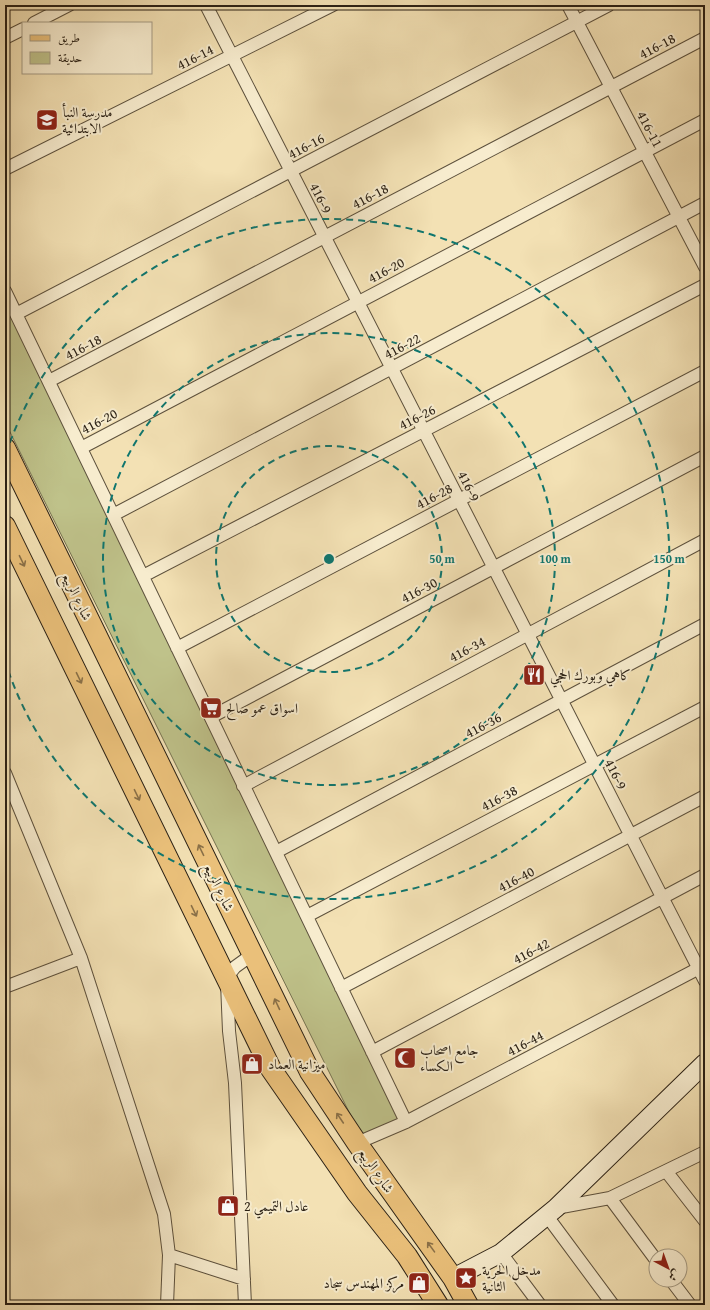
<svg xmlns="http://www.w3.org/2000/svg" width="710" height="1310" font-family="'Gentium Book Plus',Amiri,serif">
  <rect width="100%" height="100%" fill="#f3e1b4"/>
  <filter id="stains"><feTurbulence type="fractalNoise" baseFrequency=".005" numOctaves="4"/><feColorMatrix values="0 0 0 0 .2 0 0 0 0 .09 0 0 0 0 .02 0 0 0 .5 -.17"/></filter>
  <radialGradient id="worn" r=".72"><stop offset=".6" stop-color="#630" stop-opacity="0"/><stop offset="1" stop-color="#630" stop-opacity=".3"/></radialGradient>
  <path fill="#bfc28a" stroke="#757250" d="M5,300L402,1120L362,1138L5,422Z"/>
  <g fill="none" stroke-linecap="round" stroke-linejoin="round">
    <g stroke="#5d513d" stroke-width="14">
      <path id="street" d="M206,5L705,981
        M568,5L705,267
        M34,23L69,5
        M5,38L23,29
        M5,169L333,5
        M5,291L406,1122
        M16,314L609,5
        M49,381L705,38
        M81,448L705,120
        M113,515L705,203
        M143,576L705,285
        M177,648L705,371
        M211,717L705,456
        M5,773L81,958L164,1214L169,1255L167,1305
        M243,786L705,540
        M276,852L705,624
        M307,916L705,707
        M5,987L81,958
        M341,988L705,796
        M372,1052L705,875
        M357,1143L406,1122L705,965
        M666,1171L705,1221
        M610,1198L656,1260
        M556,1208L610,1198L705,1152
        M547,1216L613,1305
        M501,1253L540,1305
        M169,1255L244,1279
        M671,1280L690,1305
        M245,1305L235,1083L229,1031L227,983L231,972L235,967L253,954"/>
    </g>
    <g stroke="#2b2115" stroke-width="20">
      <path id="secondary" d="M453,1278L501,1253L556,1208L705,1063"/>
    </g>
    <g stroke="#2b2115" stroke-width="22">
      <path id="primary" d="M5,448L310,1072L357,1143L453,1278L468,1305
        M5,526L271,1069L357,1193L407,1256L438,1305"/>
    </g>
    <use href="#street" stroke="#f7ecce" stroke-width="12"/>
    <use href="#secondary" stroke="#f7ecce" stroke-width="18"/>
    <use href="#primary" stroke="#eac07a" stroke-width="20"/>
  </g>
  <defs><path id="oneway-shaft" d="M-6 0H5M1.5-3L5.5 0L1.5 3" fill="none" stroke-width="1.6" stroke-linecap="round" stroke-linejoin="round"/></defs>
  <g stroke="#8a7048">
    <use href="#oneway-shaft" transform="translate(22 561) rotate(64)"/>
    <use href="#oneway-shaft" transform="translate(79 678) rotate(64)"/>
    <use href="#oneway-shaft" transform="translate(137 795) rotate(64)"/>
    <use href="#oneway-shaft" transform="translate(201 850) rotate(-116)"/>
    <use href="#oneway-shaft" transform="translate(194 911) rotate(64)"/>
    <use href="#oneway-shaft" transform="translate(277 1004) rotate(-115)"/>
    <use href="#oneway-shaft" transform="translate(340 1118) rotate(-124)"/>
    <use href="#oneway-shaft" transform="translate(431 1247) rotate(-126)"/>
  </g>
  <g fill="none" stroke="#0f766e" stroke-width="2" stroke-dasharray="7 5">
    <circle cx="329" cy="559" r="113"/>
    <circle cx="329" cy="559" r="226"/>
    <path d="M6 454A340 340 0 1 1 6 664"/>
  </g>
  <defs>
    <g id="school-square" transform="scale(1.15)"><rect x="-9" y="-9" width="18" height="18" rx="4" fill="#8f2418" stroke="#f7ecce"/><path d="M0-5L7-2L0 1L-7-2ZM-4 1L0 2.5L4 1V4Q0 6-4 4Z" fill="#fff"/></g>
    <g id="restaurant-square" transform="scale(1.15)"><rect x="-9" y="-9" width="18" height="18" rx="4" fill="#8f2418" stroke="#f7ecce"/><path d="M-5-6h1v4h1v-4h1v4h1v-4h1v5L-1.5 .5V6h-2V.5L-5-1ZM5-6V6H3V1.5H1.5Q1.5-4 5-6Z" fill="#fff"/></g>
    <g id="supermarket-square" transform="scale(1.15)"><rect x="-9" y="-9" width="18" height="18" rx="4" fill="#8f2418" stroke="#f7ecce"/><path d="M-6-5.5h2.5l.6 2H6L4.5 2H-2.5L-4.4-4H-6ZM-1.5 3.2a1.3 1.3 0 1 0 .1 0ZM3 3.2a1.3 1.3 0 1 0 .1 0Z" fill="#fff"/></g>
    <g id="mosque-square" transform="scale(1.15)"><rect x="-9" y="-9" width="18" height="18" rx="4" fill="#8f2418" stroke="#f7ecce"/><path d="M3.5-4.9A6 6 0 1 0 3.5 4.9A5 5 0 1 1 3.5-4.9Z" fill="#fff"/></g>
    <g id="shop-square" transform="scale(1.15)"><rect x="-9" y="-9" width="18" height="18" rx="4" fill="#8f2418" stroke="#f7ecce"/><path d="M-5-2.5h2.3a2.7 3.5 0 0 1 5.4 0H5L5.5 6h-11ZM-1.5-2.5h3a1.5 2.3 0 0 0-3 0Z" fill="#fff"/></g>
    <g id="sight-square" transform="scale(1.15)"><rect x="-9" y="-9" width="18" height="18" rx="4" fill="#8f2418" stroke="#f7ecce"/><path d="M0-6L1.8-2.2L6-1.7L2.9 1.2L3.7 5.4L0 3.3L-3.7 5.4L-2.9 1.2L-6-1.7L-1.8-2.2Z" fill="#fff"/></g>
  </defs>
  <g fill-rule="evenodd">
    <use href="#school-square" x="47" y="120"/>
    <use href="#restaurant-square" x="534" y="675"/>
    <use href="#supermarket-square" x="211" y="708"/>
    <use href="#mosque-square" x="405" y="1058"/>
    <use href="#shop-square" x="252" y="1064"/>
    <use href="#shop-square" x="228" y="1206"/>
    <use href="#sight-square" x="466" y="1278"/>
    <use href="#shop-square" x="419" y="1283"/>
  </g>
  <g text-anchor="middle" stroke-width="4" stroke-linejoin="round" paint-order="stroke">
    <g font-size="14" fill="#2b2115" stroke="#f7ecce">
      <text transform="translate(657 46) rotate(-28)" y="5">416-18</text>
      <text transform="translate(195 57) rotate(-27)" y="5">416-14</text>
      <text transform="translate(650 129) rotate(62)" y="5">416-11</text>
      <text transform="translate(306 146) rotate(-28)" y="5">416-16</text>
      <text transform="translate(370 196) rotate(-28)" y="5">416-18</text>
      <text transform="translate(321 198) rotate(63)" y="5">416-9</text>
      <text transform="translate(386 270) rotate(-28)" y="5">416-20</text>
      <text transform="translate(402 346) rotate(-28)" y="5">416-22</text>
      <text transform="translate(83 347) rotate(-28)" y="5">416-18</text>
      <text transform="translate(417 417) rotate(-27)" y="5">416-26</text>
      <text transform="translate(99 421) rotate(-28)" y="5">416-20</text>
      <text transform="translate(469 486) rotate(63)" y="5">416-9</text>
      <text transform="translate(434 496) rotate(-28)" y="5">416-28</text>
      <text transform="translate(419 590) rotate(-28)" y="5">416-30</text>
      <text transform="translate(77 596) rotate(64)" y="5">شارع الربيع</text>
      <text transform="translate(467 649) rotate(-28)" y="5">416-34</text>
      <text transform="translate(483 725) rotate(-28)" y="5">416-36</text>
      <text transform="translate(616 774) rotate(63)" y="5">416-9</text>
      <text transform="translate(499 798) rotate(-28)" y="5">416-38</text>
      <text transform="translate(516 879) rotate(-28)" y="5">416-40</text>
      <text transform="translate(219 887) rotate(64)" y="5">شارع الربيع</text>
      <text transform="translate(531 951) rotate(-28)" y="5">416-42</text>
      <text transform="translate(525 1043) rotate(-28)" y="5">416-44</text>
      <text transform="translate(376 1170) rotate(55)" y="5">شارع الربيع</text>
    </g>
    <g font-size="14" fill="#2b2115" stroke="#f7ecce" text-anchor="start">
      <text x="62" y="117">مدرسة النبأ<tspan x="62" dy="16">الابتدائية</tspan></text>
      <text x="550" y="680">كاهي وبورك الحجي</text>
      <text x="226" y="713">اسواق عمو صالح</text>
      <text x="420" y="1055">جامع اصحاب<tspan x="420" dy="16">الکساء</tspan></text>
      <text x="268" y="1069">ميزانية العماد</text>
      <text x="244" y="1211">عادل التميمي 2</text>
      <text x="482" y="1275">مدخل الحرية<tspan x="482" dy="16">الثانية</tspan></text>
      <text x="404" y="1288" text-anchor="end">مركز المهندس سجاد</text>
    </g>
  </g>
  <circle cx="329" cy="559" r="6" fill="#0f766e" stroke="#f7ecce" stroke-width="2"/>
  <g font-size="12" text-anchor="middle" font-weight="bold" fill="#0f766e" stroke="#f7ecce" stroke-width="4" stroke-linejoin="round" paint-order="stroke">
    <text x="442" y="563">50 m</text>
    <text x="555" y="563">100 m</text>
    <text x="669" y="563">150 m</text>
  </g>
  <rect width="710" height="1310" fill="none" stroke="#f3e1b4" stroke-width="20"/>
  <rect x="6" y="6" width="698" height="1298" fill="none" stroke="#2b2115" stroke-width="2"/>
  <rect x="10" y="10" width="690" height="1290" fill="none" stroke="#2b2115"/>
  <rect x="22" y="22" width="130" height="52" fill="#f7ecce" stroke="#a59b84"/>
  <rect x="30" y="35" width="20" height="6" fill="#eac07a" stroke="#a59b84"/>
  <text x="58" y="42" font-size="12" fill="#2b2115">طريق</text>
  <rect x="30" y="52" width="20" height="12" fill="#bfc28a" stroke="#a59b84"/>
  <text x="58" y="62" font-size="12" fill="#2b2115">حديقة</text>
  <g transform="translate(668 1268) rotate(139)"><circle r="19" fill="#f7ecce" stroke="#a59b84"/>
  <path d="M0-3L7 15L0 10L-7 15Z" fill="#8f2418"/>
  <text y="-6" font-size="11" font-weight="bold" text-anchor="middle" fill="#2b2115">ش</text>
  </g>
  <rect width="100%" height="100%" filter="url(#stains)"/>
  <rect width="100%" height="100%" fill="url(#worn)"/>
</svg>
